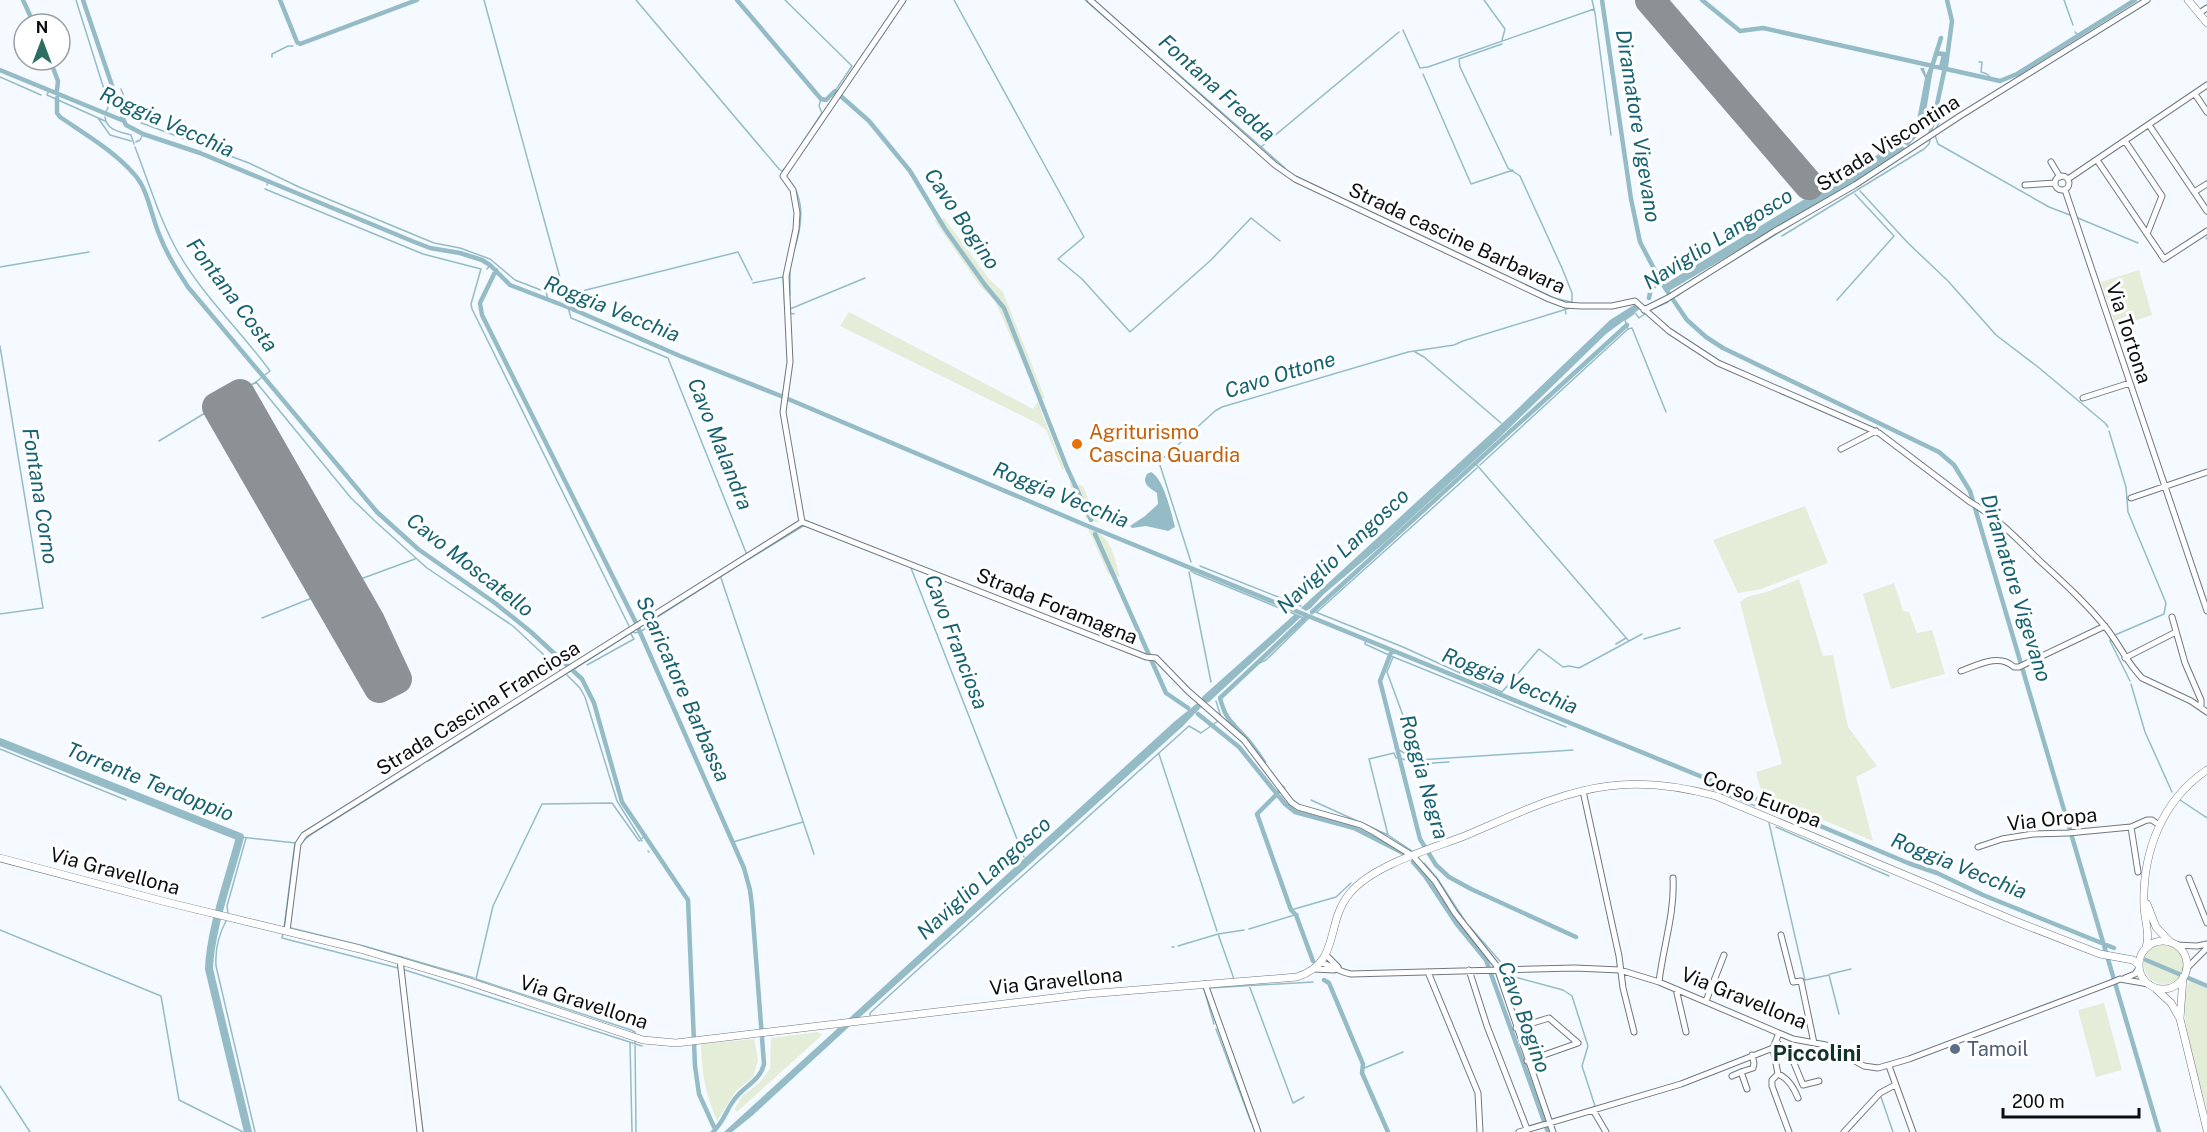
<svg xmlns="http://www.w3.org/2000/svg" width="2207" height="1132" font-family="'Public Sans',sans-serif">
  <rect width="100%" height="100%" fill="#f4faff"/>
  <path fill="#e4edd8" d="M944,218L989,279L1003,292L1045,398L1039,400L1041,412L1064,467L1063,471L1046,430L1037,423L840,326L849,312L1033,409L1039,400L995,301L980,286L934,220Z
    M2139,270L2152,315L2116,327L2101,282Z
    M1069,483L1083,486L1099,523L1086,518Z
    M1805,506L1828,563L1761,589L1738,593L1713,540Z
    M1088,528C1113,536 1113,555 1120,577L1108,574Z
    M1799,579L1823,656L1833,655L1848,727L1877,766L1856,777L1873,841L1762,794L1756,772L1782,764L1740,602L1747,597L1767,592Z
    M1894,583L1903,611L1909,612L1917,633L1932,630L1945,674L1891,689L1863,594Z
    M2144 964a20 20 0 1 1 40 0a20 20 0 1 1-40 0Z
    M2190,981L2207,989V1110C2200,1082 2173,1002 2190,981Z
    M2104,1003L2122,1070L2096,1077L2078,1010Z
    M818,1032L822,1035L737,1112L735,1109L741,1097L759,1083L770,1069L771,1038Z
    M754,1039L758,1060L753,1077L736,1091L717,1121C705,1091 702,1075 701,1044Z"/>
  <path fill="#95bcc6" d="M1920,68H1924L1926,75L1929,68L1933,69L1924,124L1921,132L1908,146L1900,141L1912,129L1917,120L1925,78Z
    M1897,143L1905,148L1849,185L1669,291L1665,284Z
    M1637,303L1641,308L1606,334L1498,439L1383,544L1324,594L1311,608L1306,611L1301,608L1509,417L1610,320Z
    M1151,472C1164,479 1171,512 1175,527L1168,531L1146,526L1132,528L1130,526L1145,516L1158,504L1157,493C1150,488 1141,484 1147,474Z
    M1295,614L1301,617L1209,702L1205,703L1201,700L1203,696Z
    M1200,701L1203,705L1183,726L858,1019L846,1021L1175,721Z
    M850,1026L752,1116L732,1132H724L838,1028Z"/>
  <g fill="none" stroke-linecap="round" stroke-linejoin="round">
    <path stroke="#95bcc6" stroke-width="1.5" d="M76,0L109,105L106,112
      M484,0L571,318L668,358L747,555
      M636,0L779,169L782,171L785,168
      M785,0L852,66L835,91
      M954,0L1084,237L1058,259L1082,279L1130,332L1211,260L1251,218L1280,241
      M1085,0L1109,21
      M1094,0L1285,168
      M1484,0L1505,29L1502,40
      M1592,0L1595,13L1611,135
      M2064,0L2073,25
      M1403,30L1420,68L1428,67L1594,9
      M2075,32L2078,35
      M297,44L298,43
      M1502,44L1459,59L1460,67L1508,168L1520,176L1562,268L1572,293V303
      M1944,54L1946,55
      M272,57V54L288,46H293
      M866,59L894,18
      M1979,62H1982L1981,72L1987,74L1992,79
      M1423,74L1471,184L1513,170
      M0,77L41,95
      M121,89L132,117L139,122L249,163L299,187L434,243L460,248L490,259L515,280L546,292L548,299
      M49,90L47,95L105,121
      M105,117C106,130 120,132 131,135L134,144
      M98,118L110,135L131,141
      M1935,130L1939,123L1936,120
      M1931,132L1936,120
      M1928,134L1935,120
      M1935,135L1938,144L2049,207L2070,215
      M805,139L822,113L819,106L821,99
      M136,142L140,140L143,134
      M135,147C149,183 160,221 179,254C204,297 241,331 270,371L256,382L159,441
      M1261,147L1399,32
      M1293,175L1325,190
      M786,177C807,197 802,228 793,253
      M1865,181L1926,141
      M267,185L268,182
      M265,189L423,254L481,269L471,304L472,309L629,626
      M1860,191L1908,243L1948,281L1996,335L2038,367L2105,423L2108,427
      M1329,192L1554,298L1571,302
      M2078,218L2138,243
      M1782,236L1924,149L1929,144L1930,140
      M2206,238L2207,239
      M1724,266L1814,211
      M0,267L89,252
      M487,269L490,265
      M753,283L783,277L785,310
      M564,290L574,293L738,252L752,280
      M790,295V270
      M1677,296L1681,293
      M1837,300L1894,236L1855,194
      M1565,308L1566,314
      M790,309L865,278
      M1650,310L1668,302
      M790,313L794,314
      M1635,313L1625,320L1628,329L1632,328L1666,412
      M1636,314L1639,318L1646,313
      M0,346L43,608L0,614
      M1415,352L1424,357L1501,423
      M256,382L351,498L376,522L427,568L513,626L561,671
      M2109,431L2126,487L2128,512L2166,603L2164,614L2115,635
      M1476,464L1628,640
      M1480,465L1628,329
      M749,559L803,526H807
      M1191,562L1159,462L1215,411L1222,407L1408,352L1454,345L1463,341L1570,308
      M1200,566L1301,606
      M1192,567L1191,571L1194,573L1304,618
      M911,568L1024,857
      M1189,572L1211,682
      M721,578L814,854
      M347,584L415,559
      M1313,611L1403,647L1502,692L1539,649L1563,667L1569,666L1579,668L1642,634
      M1317,612L1477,468
      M262,618L322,594
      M2111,638L2110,641L2130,681
      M1644,639L1680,628
      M1366,640L1365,644L1391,656L1566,727
      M1616,644L1626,638
      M1393,657L1387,672L1419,759
      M587,665L634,639L631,634
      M1255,665L1266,660L1311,616
      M574,669L632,632C641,635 647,627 651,621L748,559
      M567,675L580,688L585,697L617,801L642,841
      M2131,684L2145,732L2172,792
      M1216,701L1221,717
      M1395,748L1418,760L1573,750
      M0,749L126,800
      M1159,754L1217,931
      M428,761L570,671
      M1707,787L1766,810V803
      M1311,800L1388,835L1412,851
      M2180,800L2207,818
      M1769,823L1805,980L1829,975L1839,1014
      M1776,827L1889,876
      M1388,835L1369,759L1394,753L1396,758H1400L1417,764L1449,762
      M240,837L296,843
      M303,841L313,833L420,766
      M733,842L803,822
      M648,851L649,852
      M1424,863L1437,878L1465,921
      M1291,910L1336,897L1351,883
      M228,914L227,906L246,838
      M226,921C219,934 215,951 216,966L255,1132
      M1470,927L1506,968
      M284,928L295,843
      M291,928L364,946L474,978
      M1249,929L1298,914
      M0,930L161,996L179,1100L243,1132
      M283,933L282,938L398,968
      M1218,934L1234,979
      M1178,946L1218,934L1244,930
      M1172,947H1174
      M402,969L642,1046
      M1508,973L1515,977L1563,990L1572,996L1588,1046L1582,1066L1595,1106
      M1830,974L1851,969
      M1249,985L1293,1103L1304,1097
      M1209,988L1313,982
      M1204,989L1214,1024
      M870,1017V1013L914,973L1189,726L1201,733L1218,721
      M1216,1029L1251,1122
      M635,1036V1032L631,1030L476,979L493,906L542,804L612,803L639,841L646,835
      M635,1040L636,1132
      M630,1043L632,1132
      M1362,1069L1403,1052
      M0,1086L30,1132
      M1881,1097L1893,1132
      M419,1100L423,1132
      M1253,1126L1255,1132"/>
    <path stroke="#95bcc6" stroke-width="4.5" d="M23,0L34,24
      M83,0L124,121
      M280,0L297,42L300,44L417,0
      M737,0L821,99L826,100L835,91L869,121L910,171L945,229L985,285L1004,308L1067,468L1091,520
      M1602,0L1631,199L1640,242L1661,282L1687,320L1706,337L1723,348L1939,452L1954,465L1970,491L2159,1132
      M1702,0L1740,31L1763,28L2000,81L2017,74L2135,0
      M1936,53L1944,54L1941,68
      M50,60L58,81L57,90
      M1946,66L1952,21L1947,0
      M0,70L124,121L126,125L143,134L200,153L412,241L430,248L460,253L482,260L490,265L510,285L570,308L680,356L781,396L1083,524L1766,803L1908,863L1937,873L1983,895L2114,948
      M1930,73L1941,38
      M57,98V113L60,117C85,134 114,151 134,174C148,189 151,215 159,234C166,253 177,270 188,287L377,512L418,549L495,603L531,632L582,679L594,703L622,802L688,900L695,1066L699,1094L714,1127
      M1936,120V109L1944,72
      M496,270L480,303L482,315L636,623L744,868L750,890L752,906L764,1064C760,1082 743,1086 734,1100C725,1112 725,1120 713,1132
      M1649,298L1651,288L1661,282
      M1095,534L1166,693L1188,708
      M1312,612L1627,325
      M1392,650L1380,681L1420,839L1436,865L1449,877L1471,889L1576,937
      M1198,714L1239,747L1285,804L1295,812L1354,828L1403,853
      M1264,762C1258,754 1253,745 1246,738C1232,722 1226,721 1220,698L1305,618
      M1283,788L1257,814L1291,910L1296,915L1313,961
      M1413,862L1425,876L1456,923L1486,960L1548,1132
      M2146,960L2207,986
      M1324,980L1329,983L1363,1064L1362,1073L1388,1132"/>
    <path stroke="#95bcc6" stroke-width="8" d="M0,742L240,837C230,876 210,930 209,969L248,1132"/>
    <path stroke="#8c9195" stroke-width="30" d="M1650,0L1809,185
      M240,394L370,621L397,679L379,688L217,407Z"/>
    <g stroke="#6f787f" stroke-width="7">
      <path id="minor" d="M1090,0L1275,165L1295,179L1549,299L1565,305L1581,306H1612L1635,301L1669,331L1718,363L1879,433L1970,502C1997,517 2019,541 2041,562C2064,583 2087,604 2107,629C2119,644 2127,663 2142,678L2191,701L2207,712
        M2199,13L2207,8
        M2195,94L2207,112
        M2149,125L2207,211
        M2125,141L2162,196L2147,234
        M2097,160L2164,259L2207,231
        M2051,162L2060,177
        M2055 183a7 7 0 1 1 14 0a7 7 0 1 1-14 0Z
        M2068,179L2207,85
        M2025,185L2055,183
        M2065,190L2207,611
        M2194,192L2207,184
        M1644,310L1668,298L1775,231L1855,185L1960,116L2147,0
        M2083,398L2130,383
        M1841,449L1876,431
        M2131,498L2207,472
        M802,522L1146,657L1156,658L1188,691L1244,740L1291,802L1298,807L1361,825L1374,832L1413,856L1435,881L1455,913L1496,965L1553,1132
        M2172,617L2185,663L2201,700V707
        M2125,658L2176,632
        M1961,671C1978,665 1999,653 2014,667H2019L2105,626
        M1583,791L1619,956L1623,988L1634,1032
        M2131,827L2138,872
        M1978,847L2002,839L2033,834L2068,833L2131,827L2147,820H2152L2159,825
        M2189,878L2207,923
        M287,931L298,844L304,835L802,522L783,412L790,362L786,276L796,229L797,213L793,190L783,176L903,0
        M1781,935L1793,982L1801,981L1814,1043
        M2176,945L2197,946L2207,944
        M1326,955L1338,967
        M400,960L420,1132
        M1322,963C1332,966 1340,972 1351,974L1575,968L1620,970L1659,982L1793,1039L1826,1045L1864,1066L1878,1068L1909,1059L2113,982L2120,979L2149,984
        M1314,969L1334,970
        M2186,969L2207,948
        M1469,970L1487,1026L1527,1129
        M1428,972L1478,1093L1480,1132
        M2125,978L2135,974L2139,968
        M1659,982C1663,947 1675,913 1673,878
        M1205,984L1258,1132
        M1676,989L1686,1032
        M1706,1001L1724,955
        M1516,1028L1549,1018L1578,1043L1527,1061
        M1777,1042L1794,1063L1803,1085L1819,1081
        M1773,1048L1778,1074L1772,1080V1086L1789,1132
        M1889,1066L1913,1132
        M1778,1074C1788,1078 1794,1088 1798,1098
        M1732,1076L1741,1072
        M1747,1089L1741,1072L1753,1068L1754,1063L1752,1055
        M1593,1110L1606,1132
        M1519,1132L1681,1084L1773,1048L1779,1033
        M1844,1132L1880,1093L1895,1085"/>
    </g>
    <g stroke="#6f787f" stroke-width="8">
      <path id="major" d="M2188,0L2207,23
        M0,858L166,902L360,949L467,981L643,1040L676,1043L1087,994L1297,977C1342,962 1324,924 1350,893C1374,864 1432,849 1467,835C1512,816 1559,792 1609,786C1646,781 1680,786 1716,796L2015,921L2100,954L2133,960L2139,965
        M2147,904L2156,927L2170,942
        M2139 965a24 24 0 1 1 48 0a24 24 0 1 1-48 0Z
        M2146,948C2150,933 2145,922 2144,907C2142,854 2161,801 2207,770
        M2183,977L2180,1019L2207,1130
        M2156,989L2171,1003L2179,1017"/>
    </g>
    <use href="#minor" stroke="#fff" stroke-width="5"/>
    <use href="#major" stroke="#fff" stroke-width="7"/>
  </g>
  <circle fill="#e8710a" stroke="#fff" stroke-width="2" cx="1077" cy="444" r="6"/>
  <circle fill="#5c6f8a" stroke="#fff" stroke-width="2" cx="1955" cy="1049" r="6"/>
  <g text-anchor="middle" stroke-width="6" stroke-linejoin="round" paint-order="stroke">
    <g font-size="20" fill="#0b0e11" stroke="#fff">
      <text transform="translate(1888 143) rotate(-32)" y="7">Strada Viscontina</text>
      <text transform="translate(1457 238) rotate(25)" y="7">Strada cascine Barbavara</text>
      <text transform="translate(2129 333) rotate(72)" y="7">Via Tortona</text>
      <text transform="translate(1057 606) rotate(22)" y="7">Strada Foramagna</text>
      <text transform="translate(478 708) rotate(-32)" y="7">Strada Cascina Franciosa</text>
      <text transform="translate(1762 799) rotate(21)" y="7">Corso Europa</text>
      <text transform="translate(2052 819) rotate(-6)" y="7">Via Oropa</text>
      <text transform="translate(115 871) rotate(15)" y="7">Via Gravellona</text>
      <text transform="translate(1056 981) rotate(-6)" y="7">Via Gravellona</text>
      <text transform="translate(1744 998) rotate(22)" y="7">Via Gravellona</text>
      <text transform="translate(584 1002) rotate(18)" y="7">Via Gravellona</text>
    </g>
    <g font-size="20" fill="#c56008" stroke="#fff" text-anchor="start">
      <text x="1089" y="439">Agriturismo<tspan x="1089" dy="23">Cascina Guardia</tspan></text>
    </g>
    <g font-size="20" fill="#4e5e75" stroke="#fff" text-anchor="start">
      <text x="1967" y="1056">Tamoil</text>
    </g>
    <g font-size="21" font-style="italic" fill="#156271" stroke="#fff">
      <text transform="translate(1217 88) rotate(42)" y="7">Fontana Fredda</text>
      <text transform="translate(167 122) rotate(24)" y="7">Roggia Vecchia</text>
      <text transform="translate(1638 126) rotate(81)" y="7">Diramatore Vigevano</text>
      <text transform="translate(962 219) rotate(56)" y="7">Cavo Bogino</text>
      <text transform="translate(1718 239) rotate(-32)" y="7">Naviglio Langosco</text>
      <text transform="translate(232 295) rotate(53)" y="7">Fontana Costa</text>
      <text transform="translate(612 309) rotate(22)" y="7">Roggia Vecchia</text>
      <text transform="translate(1280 375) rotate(-17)" y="7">Cavo Ottone</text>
      <text transform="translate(720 444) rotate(68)" y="7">Cavo Malandra</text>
      <text transform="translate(1061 495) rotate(22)" y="7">Roggia Vecchia</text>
      <text transform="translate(40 496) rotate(81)" y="7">Fontana Corno</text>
      <text transform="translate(1343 551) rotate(-43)" y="7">Naviglio Langosco</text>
      <text transform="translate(470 565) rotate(38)" y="7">Cavo Moscatello</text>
      <text transform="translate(2016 588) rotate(73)" y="7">Diramatore Vigevano</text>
      <text transform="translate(956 642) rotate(69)" y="7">Cavo Franciosa</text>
      <text transform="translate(1510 681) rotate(22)" y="7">Roggia Vecchia</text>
      <text transform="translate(683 689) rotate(66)" y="7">Scaricatore Barbassa</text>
      <text transform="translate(1424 777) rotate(74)" y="7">Roggia Negra</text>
      <text transform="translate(150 782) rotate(22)" y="7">Torrente Terdoppio</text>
      <text transform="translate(1959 866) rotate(22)" y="7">Roggia Vecchia</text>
      <text transform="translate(984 878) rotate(-42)" y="7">Naviglio Langosco</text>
      <text transform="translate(1524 1017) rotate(70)" y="7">Cavo Bogino</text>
    </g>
    <g font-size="22" font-weight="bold" fill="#12332c" stroke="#fff">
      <text x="1817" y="1061">Piccolini</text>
    </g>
  </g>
  <g transform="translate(42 42)"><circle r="28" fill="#ffffff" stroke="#9d9fa0" stroke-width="1.5"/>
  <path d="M0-4.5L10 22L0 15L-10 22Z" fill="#2b6f62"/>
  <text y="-9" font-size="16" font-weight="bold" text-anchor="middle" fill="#0b0e11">N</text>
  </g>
  <path d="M2003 1108v9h136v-9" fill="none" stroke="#0b0e11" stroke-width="3"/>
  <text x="2012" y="1108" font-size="18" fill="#0b0e11" stroke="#ffffff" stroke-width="4.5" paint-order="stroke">200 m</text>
</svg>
